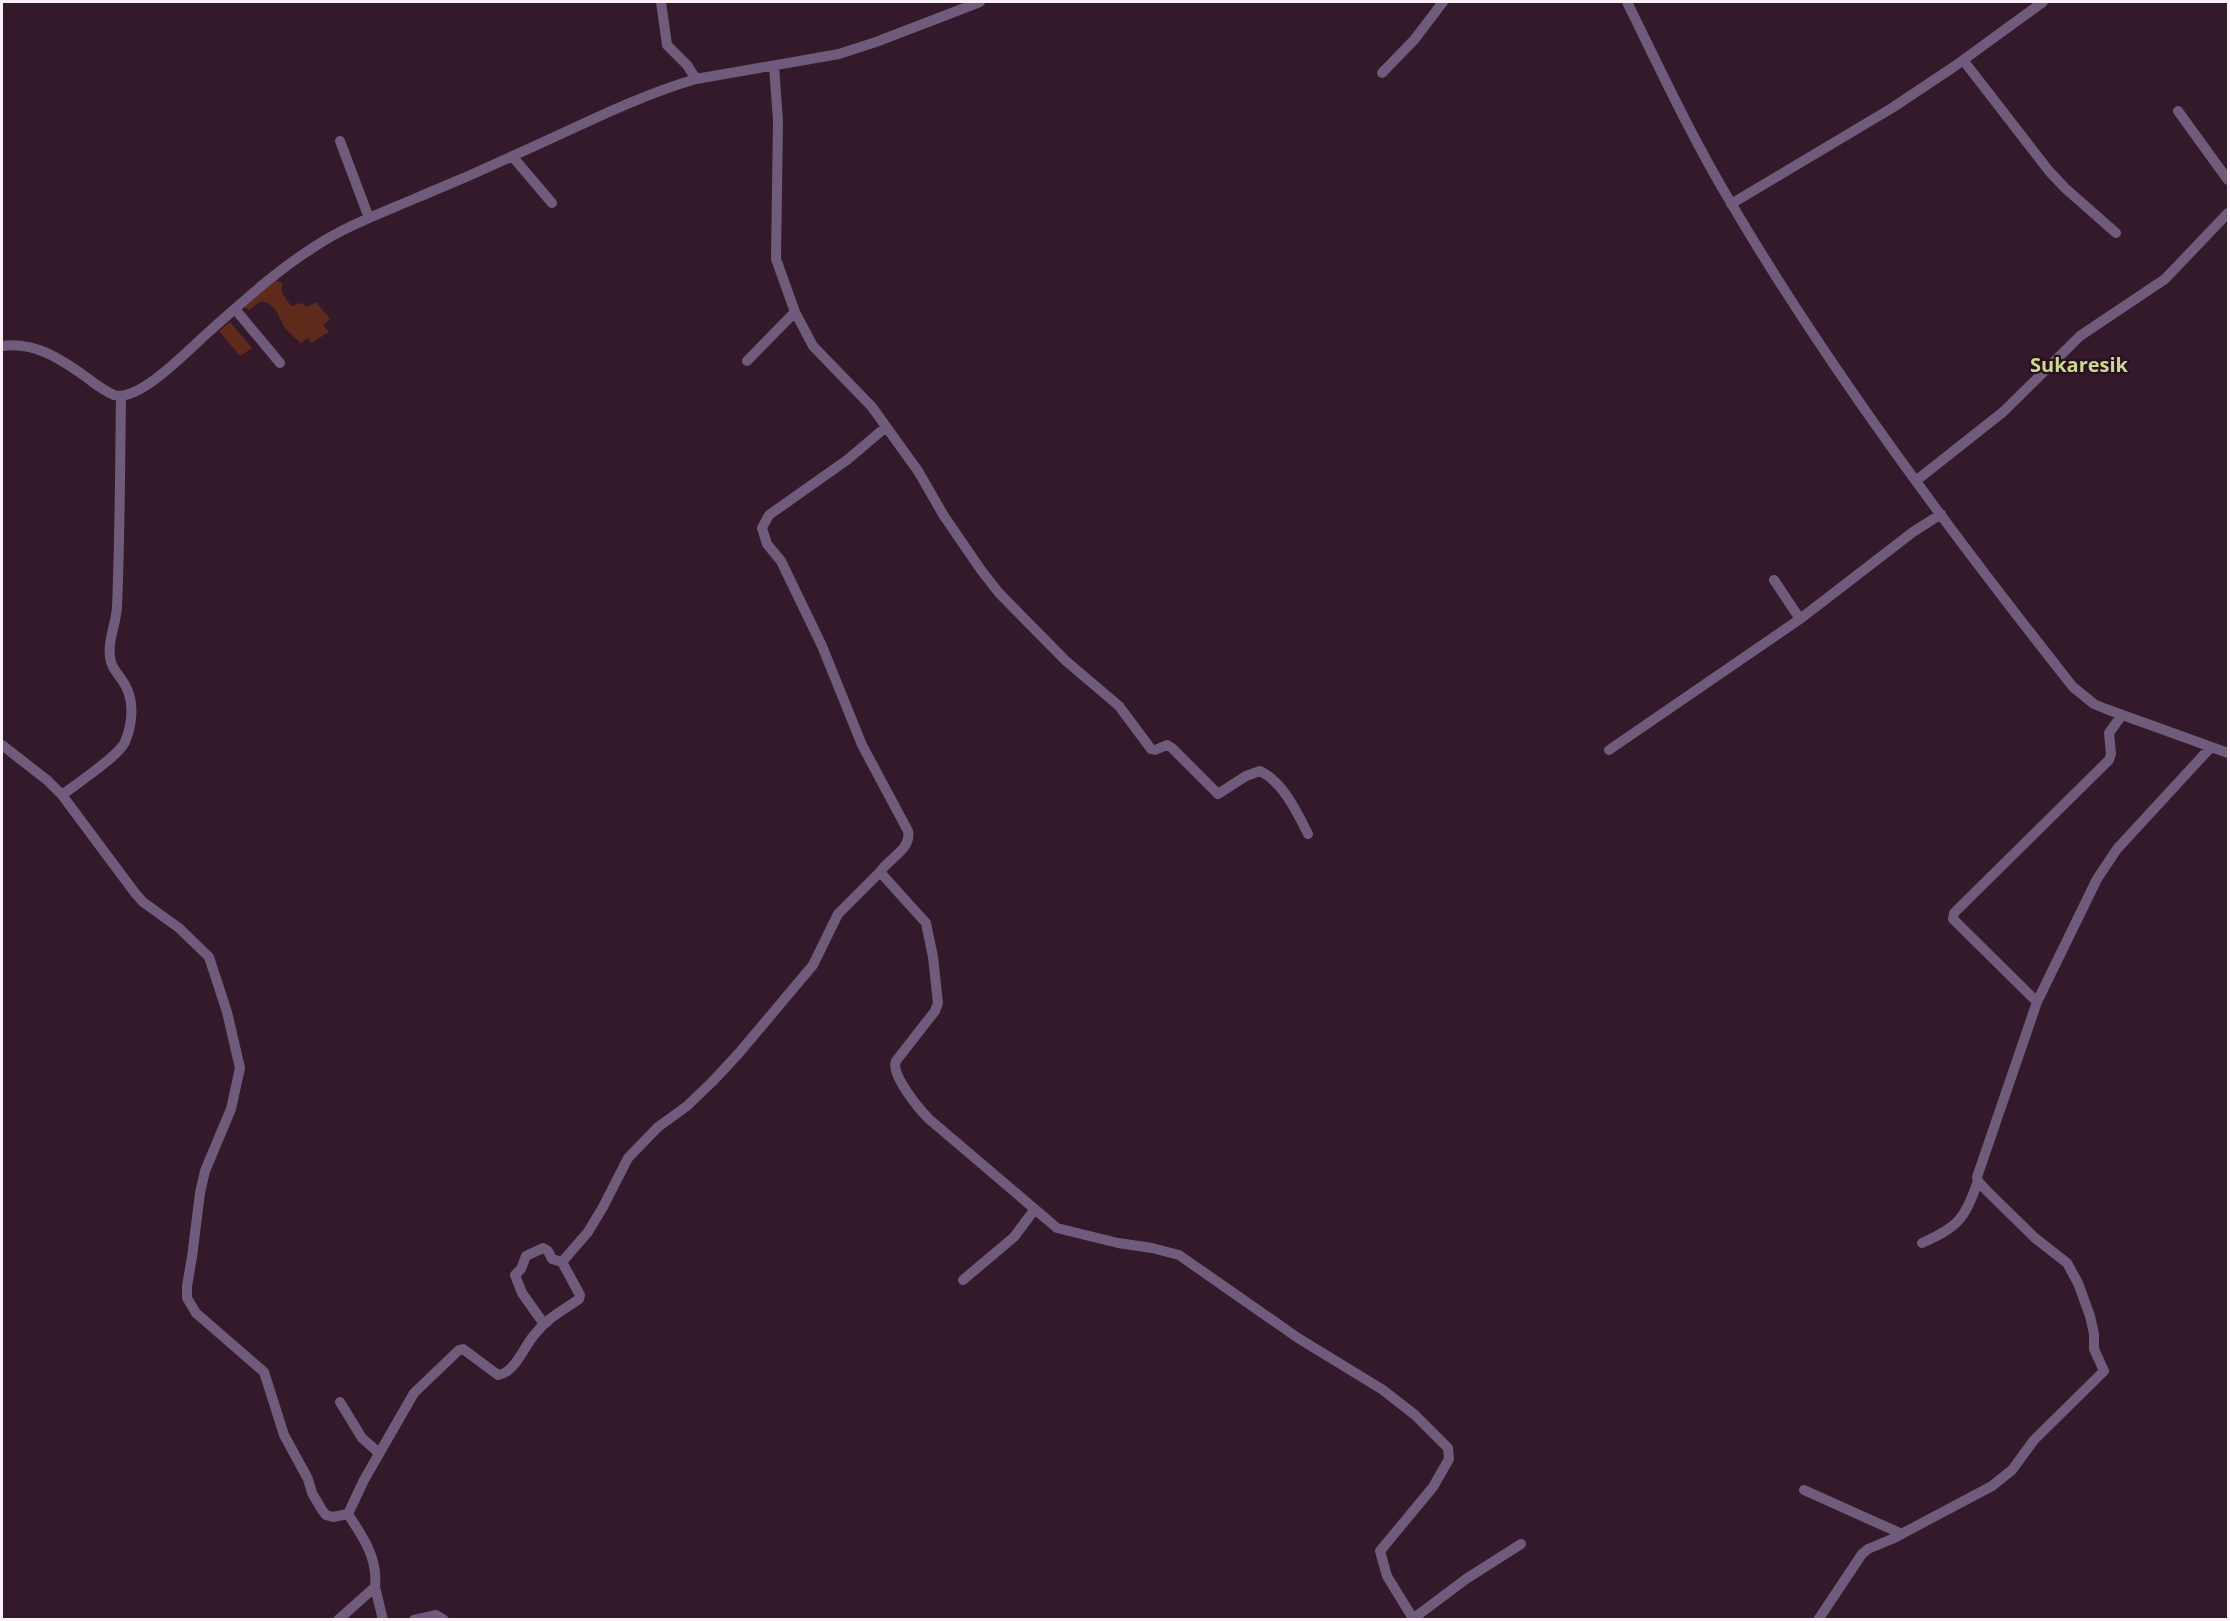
<svg xmlns="http://www.w3.org/2000/svg" width="2230" height="1621" font-family="'Open Sans',sans-serif">
  <rect width="100%" height="100%" fill="#33192a"/>
  <path fill="#5e2a1c" d="M273,279L282,283V293L291,306L302,303L307,307L316,302L330,319L323,325L329,332L311,343L308,338L301,343C296,339 290,334 286,329C277,316 279,306 261,301L249,310L243,306Z
    M230,322L252,348L240,356L219,331Z"/>
  <g fill="none" stroke-linecap="round" stroke-linejoin="round">
    <path stroke="#705b7c" stroke-width="10" d="M661,2L667,45L687,65L696,79
      M1627,2C1660,69 1692,138 1731,203C1830,371 1952,534 2073,687L2094,704L2106,709L2228,753
      M1963,60L2049,171L2065,188L2116,233
      M774,66L778,121L776,259L795,312L813,346L872,407L918,471L944,516L981,570L999,593L1066,661L1119,706L1151,749L1155,750L1167,745L1172,748L1218,794L1246,776L1260,771C1283,782 1297,812 1308,834
      M1382,73L1414,40L1443,2
      M2178,111L2228,180
      M340,141L369,218
      M512,156L552,203
      M1731,204L1892,108L1955,66L2043,2
      M235,309L280,363
      M2,346C34,341 61,359 86,377C95,384 104,391 114,395C140,403 192,346 212,329C244,301 275,272 311,249C345,226 384,212 421,196C453,183 485,169 517,154C576,128 634,97 696,79L839,54L876,42L980,2
      M747,361L795,312
      M886,427L847,460L769,515L762,528L767,544L781,561L822,646L862,745L908,831C912,849 889,858 880,872L926,923L933,957L938,1003L935,1011L896,1061C890,1074 919,1109 929,1119L1057,1228L1118,1243L1152,1248L1179,1255L1298,1338L1383,1390L1415,1415L1448,1448L1449,1459L1433,1487L1380,1551L1387,1576L1414,1620
      M1917,480L2003,412L2080,336L2165,279L2228,213
      M1774,580L1800,619
      M2,745L47,780L62,795L135,893L143,902L179,928L209,957L227,1012L240,1068L231,1109L205,1171L200,1193L192,1257L187,1286V1298L196,1313L264,1372L284,1435L308,1479L312,1493L322,1510L326,1515L333,1517L348,1514
      M1609,750L1800,619L1913,532L1941,514
      M62,795C76,784 119,756 125,742C132,725 135,702 125,685C121,677 113,670 111,662C106,644 116,625 117,607C120,537 120,467 121,397
      M2037,1002L1953,919L1954,913L2109,760L2111,754L2109,733L2122,715
      M1922,1243C1959,1226 1964,1220 1978,1181
      M963,1280L1014,1237L1035,1209
      M544,1324L522,1293L515,1275L521,1269L526,1256L543,1248L548,1251L552,1259L562,1262
      M340,1402L362,1438L379,1453
      M1804,1490L1902,1534
      M375,1587L383,1620
      M1414,1618L1466,1579L1521,1544
      M338,1620L375,1587C378,1558 363,1537 348,1514L364,1480L414,1393L459,1350L463,1349L498,1375C515,1373 524,1346 535,1334C547,1318 564,1310 579,1299L580,1295L562,1262L588,1232L603,1207L628,1158L658,1127L687,1106L713,1081L739,1053L813,965L838,914L880,872
      M414,1620L436,1615L444,1620
      M1818,1620L1862,1554L1868,1549L1892,1539L1992,1486L2012,1470L2034,1440L2104,1371L2094,1349V1334L2090,1316L2078,1283L2067,1263L2035,1238L1987,1191L1978,1181L1977,1177L2037,1002L2097,879L2117,849L2211,747"/>
  </g>
  <g text-anchor="middle" stroke-width="4.5" stroke-linejoin="round" paint-order="stroke">
    <g font-size="20" font-weight="bold" fill="#c9da8e" stroke="#281020">
      <text x="2079" y="372">Sukaresik</text>
    </g>
  </g>
  <rect width="2230" height="1621" fill="none" stroke="#fdeff7" stroke-width="6"/>
</svg>
